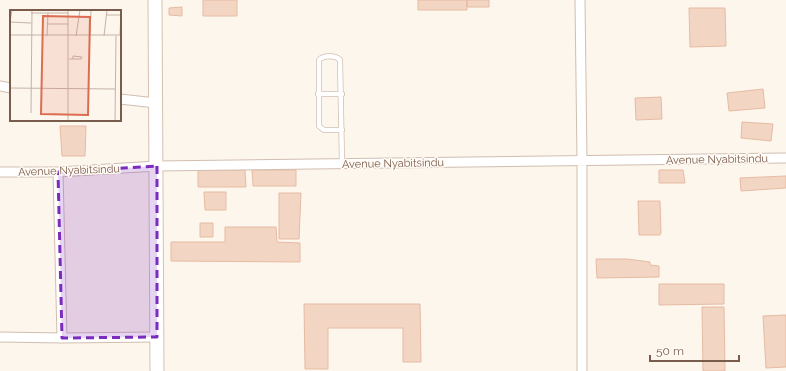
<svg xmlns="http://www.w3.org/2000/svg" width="786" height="371" font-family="Raleway,sans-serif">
  <rect width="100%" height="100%" fill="#fdf6ec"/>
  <path fill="#f3d5c3" stroke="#e6bba3" d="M203,0H237V16H203Z
    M418,0H467V10H418Z
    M467,0H489V7H467Z
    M182,7V16L169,15V8Z
    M689,8H725L726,46L690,47Z
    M763,89L765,108L729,111L727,93Z
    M661,97L662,119L636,120L635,98Z
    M742,122L773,124L771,141L741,138Z
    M60,126H86L85,156H62Z
    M198,170H245L246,187H198Z
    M252,170H296V186H253Z
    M659,170H683L685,183H659Z
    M786,176V188L741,191L740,178Z
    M204,192H226V210H205Z
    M279,193H301L299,239H279Z
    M638,201H660L661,233L660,235H639Z
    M200,223H213V237H200Z
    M225,227H276L277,242L300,243V262L171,261V242H225Z
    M596,259H627L650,262V265L659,266V277L597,278Z
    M659,284H724V304L659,305Z
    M304,304H420L421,362H403V328H328V369H305Z
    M702,307H724L725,371H703Z
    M786,315V367L766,368L763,316Z"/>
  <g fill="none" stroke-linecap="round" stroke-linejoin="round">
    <g stroke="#d1beb0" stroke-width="6">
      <path id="lane" d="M318,94H342
        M342,163L340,60C336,55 323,55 319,60V126L324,130H342"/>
    </g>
    <g stroke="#d1beb0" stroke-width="11">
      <path id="street" d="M580,0L582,160V371
        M0,86L11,88
        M120,99L156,103
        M0,172H58L157,166L786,158
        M58,172L62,338
        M0,337L62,338L157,337"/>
    </g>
    <g stroke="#d6c0b0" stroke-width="15">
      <path id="secondary" d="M155,0L157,371"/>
    </g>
    <use href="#lane" stroke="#fff" stroke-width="4.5"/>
    <use href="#street" stroke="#fff" stroke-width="9"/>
    <use href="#secondary" stroke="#fff" stroke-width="13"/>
  </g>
  <path fill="#7b2cbf" fill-opacity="0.2" stroke="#7b2cbf" stroke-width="3" stroke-dasharray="8 5" stroke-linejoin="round" d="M157,166V337L62,338L58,172Z"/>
  <g text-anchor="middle" stroke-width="3" stroke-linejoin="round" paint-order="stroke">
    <g font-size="11" fill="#7a5c4d" stroke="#fffaf3">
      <text transform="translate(717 159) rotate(-1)" y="4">Avenue Nyabitsindu</text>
      <text transform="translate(393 163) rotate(-1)" y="4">Avenue Nyabitsindu</text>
      <text transform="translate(69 170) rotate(-2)" y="4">Avenue Nyabitsindu</text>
    </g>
  </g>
  <g transform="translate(10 10)">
    <rect width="111" height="111" fill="#fdf6ec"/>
    <path fill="none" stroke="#c5b3a7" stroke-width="1" d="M21,3H58M97,5H111M0,12L21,13M0,12L2,0M37,14H58M0,25H111M110,25L111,0M37,26L38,3M66,26L70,0M80,26L81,0M94,26L97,0M59,49H71L72,47L63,46V49M0,78L105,79M21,103L22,0M58,111V0M105,111L106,26"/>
    <path fill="#dc6d51" fill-opacity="0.15" stroke="#dc6d51" stroke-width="2" d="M33,6L80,7L78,105L31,104Z"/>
    <rect width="111" height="111" fill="none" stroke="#7a5c4d" stroke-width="2"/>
  </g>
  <path d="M650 355v6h89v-6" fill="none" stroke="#7a5c4d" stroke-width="2"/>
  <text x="656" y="355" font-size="12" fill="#7a5c4d" stroke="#fffaf3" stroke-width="3" paint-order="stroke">50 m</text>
</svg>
